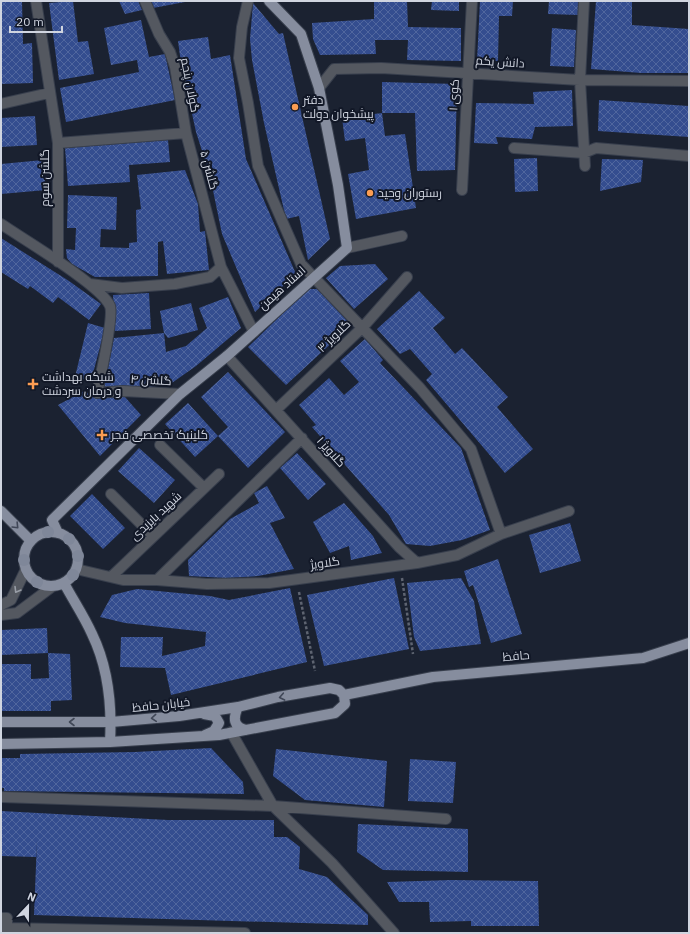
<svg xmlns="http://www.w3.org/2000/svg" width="690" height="934" font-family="'IBM Plex Sans',Cairo,sans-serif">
  <defs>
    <pattern id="building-cross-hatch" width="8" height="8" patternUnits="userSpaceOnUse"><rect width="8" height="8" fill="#344d8f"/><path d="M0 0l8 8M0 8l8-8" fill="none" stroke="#50669e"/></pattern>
  </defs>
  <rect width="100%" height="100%" fill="#1b2231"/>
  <path fill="url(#building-cross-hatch)" d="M1,1H22L23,44L32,43L33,83L1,84Z
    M73,1L78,42L88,41L94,74L59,80L49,3Z
    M119,1H138L142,10L125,14Z
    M151,1H185V2L153,8Z
    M374,1H407L408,27L461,28V61L407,60L408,40H375L376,54L320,55L313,39L312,23L374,19Z
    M432,1H459V11L431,10Z
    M480,1H513L512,16H499L498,61H477Z
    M549,1H579L578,15L548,14Z
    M596,1H632V25L689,29V73H641L591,69Z
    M253,3L279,34L283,33L330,239L308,260L299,216L286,219L264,123L252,60L250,39Z
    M141,20L149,57L165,54L175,100L66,122L60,88L139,72L137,60L111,65L104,28Z
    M552,28L576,30L574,67L550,66Z
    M208,37L211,59L230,55L246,159L296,274L255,312L222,234L210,176L196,132L181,63L178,41Z
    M382,82L457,84L455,170L417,171L415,113H382L385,136L405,134L416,208L356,219L348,174L369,170L365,138L345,141L342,118L382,113Z
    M572,90L573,126L535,127L532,139L496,137L498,144L474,143L476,103L534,104L533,92Z
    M599,100L689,106V137L598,131Z
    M35,116L37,145L1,147V118Z
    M168,140L170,162L129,165L130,182L68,186L65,148Z
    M537,158L538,191L515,192L514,159Z
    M602,159L643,160L641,182L600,191Z
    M43,160L46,190L1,194V164Z
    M185,170L198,204L200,232L205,231L209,270L167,274L163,241L158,242V276L95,277L72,264L67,258L66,249L75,250L76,228H67L68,195L117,197L116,230L101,229L100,247L129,248V243L137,242L136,210L141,209L137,175Z
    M1,238L69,281L101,304L89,320L58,297L53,303L30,286L28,289L1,272Z
    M375,264L388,279L354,309L326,278L340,266Z
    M308,289H317L351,325L286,385L248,347Z
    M419,291L445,318L433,328L455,354L462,348L508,397L497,407L533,449L505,473L426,380L432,374L410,349L400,354L377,329Z
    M149,293L151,329L115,331L113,295Z
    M228,297L241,328L196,366L169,385L133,388H104L114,338L164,333L160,311L191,303L198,330L168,338L164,333L166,352L186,346L207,328L199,308Z
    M88,323L105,328L91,381L75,377Z
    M365,339L383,360L380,363L461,448L490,530L462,540L430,546L406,544L389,515L312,427L316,425L299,405L329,378L344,395L359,382L340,361Z
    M228,372L285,432L248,468L218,436L228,427L201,397Z
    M84,391L94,396H124L141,415L100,456L58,405Z
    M188,403L218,436L195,457L165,424Z
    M139,448L175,480L154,503L118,471Z
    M297,453L326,484L308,500L280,468Z
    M267,486L285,518L270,523L294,569L258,576L226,578L189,576L188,560L230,519L259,503L254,493Z
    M92,494L125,528L103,549L70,516Z
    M344,503L373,536L382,553L351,560L349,546L330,553L313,522Z
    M570,523L581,561L540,573L529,535Z
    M498,559L522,634L491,643L473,585L469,587L464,571Z
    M394,578L409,649L324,666L307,595Z
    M461,578L474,601L481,644L420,651L414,637L407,583Z
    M290,588L307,662L171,695L165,668L120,667L121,637H163L162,656L205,646L206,632L125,623L100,617L112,595L137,589L210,596L229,600Z
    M47,628L48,653L1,655V630Z
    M48,653L70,654L72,700L51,701V711H1V664H31V679L49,678Z
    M211,748L243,782L244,794L4,791V788H1V758H20V754L135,752Z
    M276,749L387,761L384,807L305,800L273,776Z
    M410,759L456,762L453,803L408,801Z
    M1,811L168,820H274V837H287L300,847L299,869L327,877L368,915V925L34,915L37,840L36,857L1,856Z
    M358,824L468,829V872L383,870L357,852Z
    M451,880L538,881L539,926H471V921L430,922L429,902H399L387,882Z"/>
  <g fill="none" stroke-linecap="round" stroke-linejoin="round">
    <g stroke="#383f4d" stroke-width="12">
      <path id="minor" d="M36,1L58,143V262
        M145,1L159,34L170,52L175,67L186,133
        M248,1L242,27L239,58L248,103L258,166L301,264L420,388L471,449L501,534
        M584,1L580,80L585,166
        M319,88L334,69L381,68L580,80L689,81
        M1,104L49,93
        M58,143L186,133L221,267L254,332
        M514,148L584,153L596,148L689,156
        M462,190L472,1
        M1,224C23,239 101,285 110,306C114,316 100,379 97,393L123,391L180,394
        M347,248L402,236
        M90,284L122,288L175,284L210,277L221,267
        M227,356L399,547L417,563
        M276,410L363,327L407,277
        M160,445L204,488
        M111,494L153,536
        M76,569L123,580H157L207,584L269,583L417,563L457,555L501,534L569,511
        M111,577L219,474
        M157,580L302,438
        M1,605L11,600L26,569
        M1,615L17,613L53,586
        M231,732L273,806L332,863L394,933
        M1,797L273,806L446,819
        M1,918H7V933
        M7,928L245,933"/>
    </g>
    <g stroke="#383f4d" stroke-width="12">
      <path id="major" d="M1,511L31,541
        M24 559a27 27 0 1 1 54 0a27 27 0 1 1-54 0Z
        M58,533L52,520L180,394L227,356L347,248L338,185L319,88L301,34L269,1
        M64,583C73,600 84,616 92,634C108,667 112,706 110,742
        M344,695L433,677L643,658L689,643
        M238,707C233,718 233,727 246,730
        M204,714L215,716L219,723L214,731L205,735
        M1,722H111L179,716L238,707L278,697L330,688L339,690L344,695L345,704L335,713L219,735L110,742L1,744"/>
    </g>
    <path stroke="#5e6471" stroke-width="2.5" stroke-dasharray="3 2" stroke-linecap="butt" d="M402,578L413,654
      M299,592L315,671"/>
    <use href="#minor" stroke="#545860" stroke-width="10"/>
    <use href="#major" stroke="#868d9e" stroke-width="10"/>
  </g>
  <g fill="#7f8799">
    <circle cx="48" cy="532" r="6"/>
    <circle cx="69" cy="539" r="6"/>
    <circle cx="78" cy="556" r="6"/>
    <circle cx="24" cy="560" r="6"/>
    <circle cx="73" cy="575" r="6"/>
    <circle cx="37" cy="582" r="6"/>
  </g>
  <defs><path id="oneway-chevron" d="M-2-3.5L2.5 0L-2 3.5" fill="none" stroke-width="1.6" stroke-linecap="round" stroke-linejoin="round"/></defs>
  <g stroke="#404757">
    <use href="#oneway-chevron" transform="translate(16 526) rotate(46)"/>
    <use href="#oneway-chevron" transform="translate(282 697) rotate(169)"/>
    <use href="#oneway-chevron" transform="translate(154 718) rotate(175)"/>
    <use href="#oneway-chevron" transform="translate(72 722) rotate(-180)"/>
  </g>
  <use stroke="#989da6" href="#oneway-chevron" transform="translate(17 590) rotate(121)"/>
  <g fill="#fc9d53" stroke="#121827" stroke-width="1.5">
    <circle cx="295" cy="107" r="4"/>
    <circle cx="370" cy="193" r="4"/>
    <path d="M31 378h4v4h4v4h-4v4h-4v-4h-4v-4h4z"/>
    <path d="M100 429h4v4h4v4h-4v4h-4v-4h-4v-4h4z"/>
  </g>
  <g text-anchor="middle" stroke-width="4" stroke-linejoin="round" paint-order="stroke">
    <g font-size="12" fill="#d0d5e0" stroke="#121827">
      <text transform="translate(500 62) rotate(4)" y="4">دانش یکم</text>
      <text transform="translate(190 85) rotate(79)" y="4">گولان پنجم</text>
      <text transform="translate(454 95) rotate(-87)" y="4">کوی ۱</text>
      <text transform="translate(209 170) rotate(75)" y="4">گلشن ۵</text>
      <text transform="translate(45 178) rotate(-90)" y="4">گلشن سوم</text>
      <text transform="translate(282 288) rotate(-42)" y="4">استاد هیمن</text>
      <text transform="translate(334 336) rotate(-44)" y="4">گلاویژ ۳</text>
      <text transform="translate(151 380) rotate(3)" y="4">گلشن ۴</text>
      <text transform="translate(331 452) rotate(48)" y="4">گلاویژ ۱</text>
      <text transform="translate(156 516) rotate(-43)" y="4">شهید بایزیدی</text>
      <text transform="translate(325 563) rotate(-8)" y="4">گلاویژ</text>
      <text transform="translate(516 656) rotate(-5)" y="4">حافظ</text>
      <text transform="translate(161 705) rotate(-6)" y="4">خیابان حافظ</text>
    </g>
    <g font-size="12" fill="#d0d5e0" stroke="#121827" text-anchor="start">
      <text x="303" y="104">دفتر<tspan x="303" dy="14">پیشخوان دولت</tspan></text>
      <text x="378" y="197">رستوران وحید</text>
      <text x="42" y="381">شبکه بهداشت<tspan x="42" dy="14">و درمان سردشت</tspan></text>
      <text x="111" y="439">کلینیک تخصصی فجر</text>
    </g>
  </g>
  <rect width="690" height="934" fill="none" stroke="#d0d5e0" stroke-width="4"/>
  <g transform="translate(28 906) rotate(22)" stroke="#121827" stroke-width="3" paint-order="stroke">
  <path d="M0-3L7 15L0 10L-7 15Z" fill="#d0d5e0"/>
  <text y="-6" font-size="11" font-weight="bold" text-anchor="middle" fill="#d0d5e0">N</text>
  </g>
  <path d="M10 26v6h52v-6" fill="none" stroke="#d0d5e0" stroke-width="2"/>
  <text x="16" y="26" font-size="12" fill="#d0d5e0" stroke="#121827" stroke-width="3" paint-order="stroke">20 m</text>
</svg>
